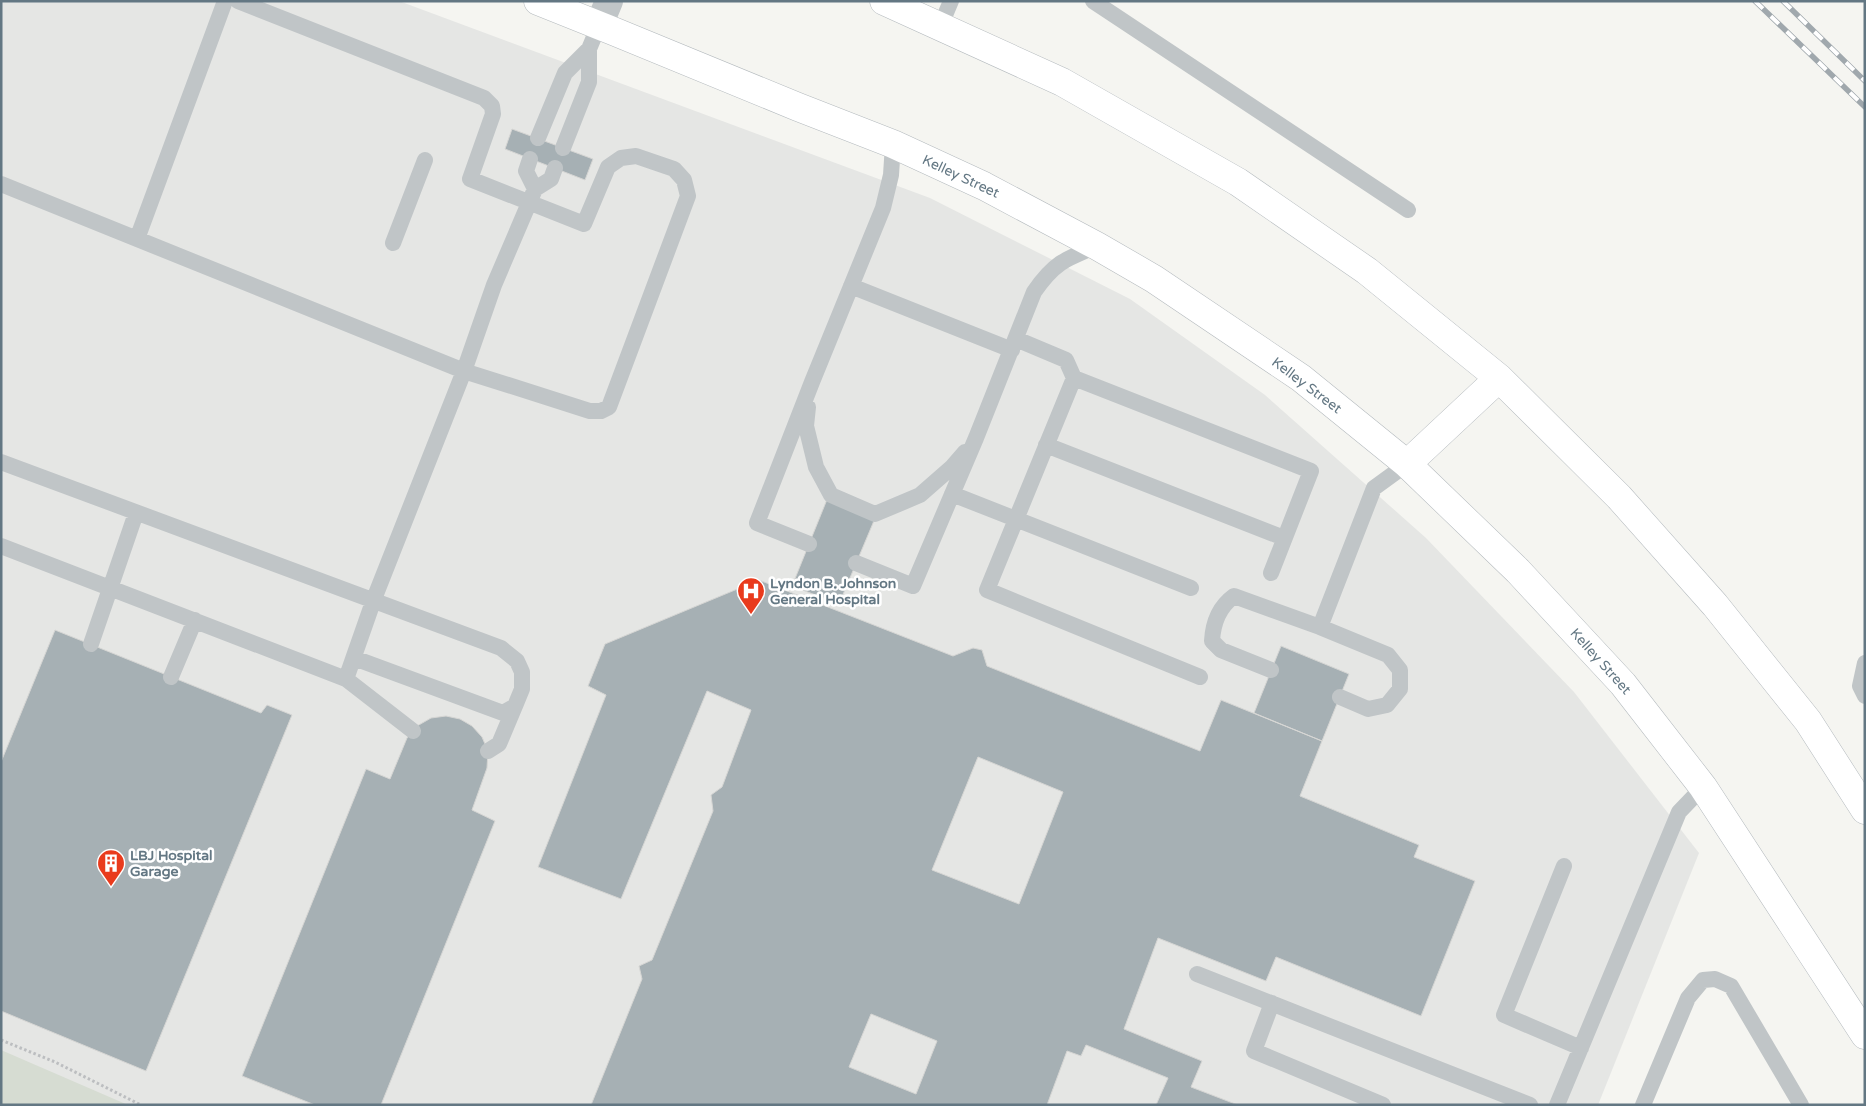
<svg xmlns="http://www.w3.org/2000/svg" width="1866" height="1106" font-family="'Varela Round',sans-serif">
  <rect width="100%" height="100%" fill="#f5f5f1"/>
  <path fill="#e5e6e4" d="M1,1H399L930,198L1130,299L1265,395L1426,538L1574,692L1699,853L1598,1105H92L1,1070Z"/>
  <path fill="#d6dcd2" d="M1,1050L128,1105H1Z"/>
  <path fill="#a6b0b4" stroke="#d6d6d4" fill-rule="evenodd" d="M512,129L593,159L585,180L505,149Z
    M828,497L876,516L839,604L792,586Z
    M759,580L953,656L973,648L982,650L987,666L1200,751L1221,700L1322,741L1300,796L1419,845L1414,857L1475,881L1421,1016L1276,957L1266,981L1158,938L1124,1029L1202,1061L1191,1087L1238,1105H1156L1168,1078L1086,1045L1081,1056L1067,1051L1047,1105H591L642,979L639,966L652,960L713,811L711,795L722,787L751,710L707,691L621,899L538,867L606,695L588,686L605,644ZM978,757L1063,792L1019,904L932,870ZM871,1014L937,1041L916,1094L849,1067Z
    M55,630L261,713L267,705L292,715L146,1071L1,1011V762Z
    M1281,646L1349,674L1322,741L1254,713Z
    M446,716L460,719L472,726L482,737L488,751L487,768L472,810L495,821L381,1105H315L242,1076L366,769L390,779L407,738L417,726L431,718Z"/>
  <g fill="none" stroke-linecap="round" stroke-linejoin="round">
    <g stroke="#b4babe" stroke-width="29">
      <path id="secondary" d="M538,1L613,31L798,107L893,144L984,186L1097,246L1154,279L1301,378L1407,464L1518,571L1623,684L1703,787L1865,1035
        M884,1L1062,82L1238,182L1367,271L1499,378L1619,497L1715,605L1808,721L1865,810
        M1407,464L1499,378"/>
    </g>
    <path stroke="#bcbec0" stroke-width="3" stroke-dasharray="2.5 2.5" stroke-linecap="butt" d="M1,1040L55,1062L141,1105"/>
    <path stroke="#c0c5c7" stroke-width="16" d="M1093,1L1408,210
      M940,27L951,1
      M538,138L565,73L589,49L599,25
      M563,148L589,82V49
      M530,159L526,171L535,189
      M1,184L464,371L590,411H601L609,407L688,196L684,180L674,169L636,156L621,158L608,167L584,224L470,179L493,114L492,106L484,98L238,1
      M137,239L225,1
      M393,243L425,160
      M851,286L1012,350
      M1016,339L1066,360L1074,378
      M808,407L806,426L816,467L831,495L875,514L920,495L952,467L965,452
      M1046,445L1284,538
      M1,462L501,648L517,661L522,672V689L515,706L503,713L354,658
      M952,494L1191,588
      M809,544L757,523L812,382L883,208L891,175L893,144
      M1,546L346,679L374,599L464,371L494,285L535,189L551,179L555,168
      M856,563L913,586L976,438L1034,292C1054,263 1065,259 1097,246
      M1320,627L1374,488L1407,464
      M91,644L136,513
      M1865,663L1860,686L1865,696
      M1271,670L1221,650L1212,641C1213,622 1219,607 1234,596L1320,627L1388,655L1400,670V689L1387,705L1368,709L1340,697
      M171,677L195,620
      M1200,677L987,590L1074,378L1311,471L1271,573
      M346,679L413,731
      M488,751L499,744L515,706
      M1564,866L1504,1015L1581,1048
      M1197,974L1530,1105
      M1272,1003L1254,1051L1383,1105
      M1557,1105L1679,812L1703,787
      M1643,1105L1688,998L1703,980L1715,979L1731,986L1801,1105"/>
    <path stroke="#c0c5c7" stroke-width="28" d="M599,25L609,1"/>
    <use href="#secondary" stroke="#fff" stroke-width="28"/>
    <g stroke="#a0a8ad" stroke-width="5.5">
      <path id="rail" d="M1755,1L1865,107
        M1783,1L1865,81"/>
    </g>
    <use href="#rail" stroke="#fff" stroke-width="4" stroke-dasharray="11" stroke-linecap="butt"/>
  </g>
  <defs>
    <g id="hospital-pin" transform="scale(1.4375)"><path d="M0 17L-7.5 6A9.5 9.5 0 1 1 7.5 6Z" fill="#e93b1d" stroke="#fff"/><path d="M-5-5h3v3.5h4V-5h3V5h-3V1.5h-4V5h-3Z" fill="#fff"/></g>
    <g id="building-pin" transform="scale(1.4375)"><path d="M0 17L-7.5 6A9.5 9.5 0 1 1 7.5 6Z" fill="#e93b1d" stroke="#fff"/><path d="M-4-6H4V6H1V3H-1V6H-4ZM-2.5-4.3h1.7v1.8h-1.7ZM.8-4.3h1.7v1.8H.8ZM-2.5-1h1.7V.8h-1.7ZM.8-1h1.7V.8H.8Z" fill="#fff"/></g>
  </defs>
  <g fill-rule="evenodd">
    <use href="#hospital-pin" x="751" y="591"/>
    <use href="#building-pin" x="111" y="863"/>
  </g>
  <g text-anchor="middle" stroke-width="5" stroke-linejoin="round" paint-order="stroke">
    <g font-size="14" fill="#637783" stroke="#fff">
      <text transform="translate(961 176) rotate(25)" y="5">Kelley Street</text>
      <text transform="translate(1307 385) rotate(37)" y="5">Kelley Street</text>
      <text transform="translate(1601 661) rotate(48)" y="5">Kelley Street</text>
    </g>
    <g font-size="14" font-weight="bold" fill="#637783" stroke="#fff" text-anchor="start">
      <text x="770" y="588">Lyndon B. Johnson<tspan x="770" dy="16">General Hospital</tspan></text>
      <text x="130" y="860">LBJ Hospital<tspan x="130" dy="16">Garage</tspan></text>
    </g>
  </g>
  <rect width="1866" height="1106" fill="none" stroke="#637783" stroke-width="5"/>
</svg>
